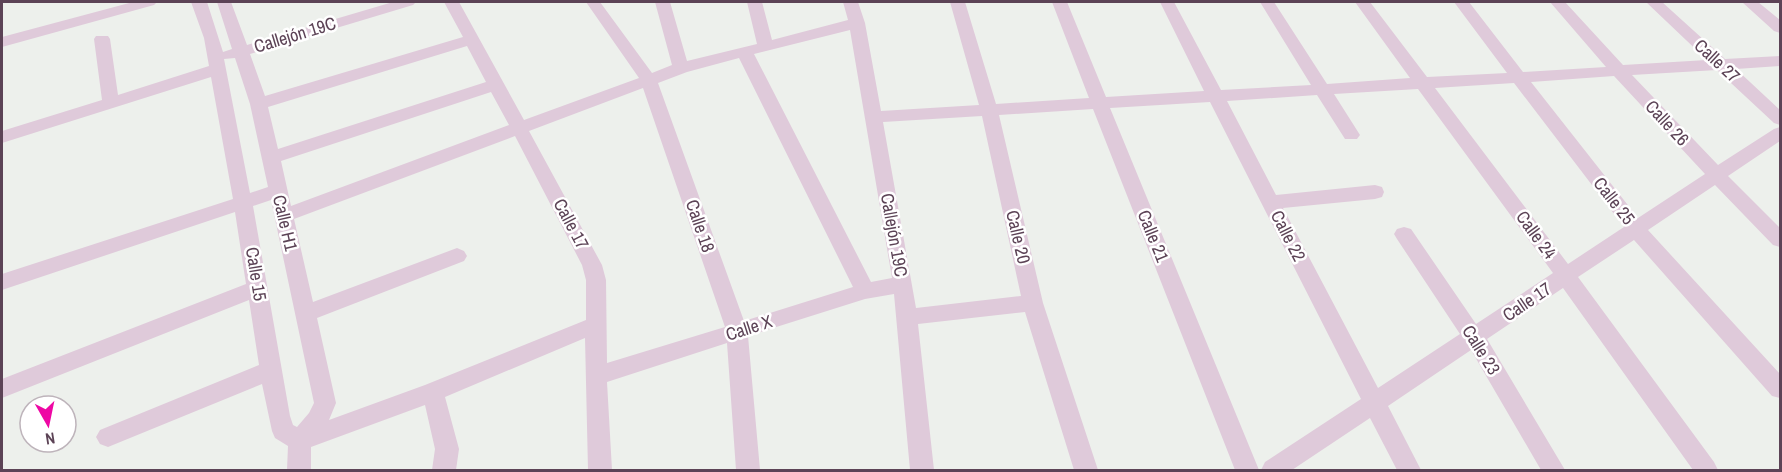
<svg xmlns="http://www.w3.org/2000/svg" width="1782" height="472" font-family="'Archivo Narrow',sans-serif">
  <rect width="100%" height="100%" fill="#edf0ec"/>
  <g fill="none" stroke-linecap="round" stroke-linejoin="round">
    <path fill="#dfcada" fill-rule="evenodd" d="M133,2H157L154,5L2,47V37Z
      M191,2H207L223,52L232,49L217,2H231L247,45L393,2H416L413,5L250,54L265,96L463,37L444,2H459L524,120L639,78L586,2H600L652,73L672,65L655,2H670L687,61L757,44L747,2H762L772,40L848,20L843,2H858L865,23L881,111L979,105L950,2H965L996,104L1089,98L1052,2H1067L1106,97L1204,91L1160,2H1174L1221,90L1311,85L1260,2H1274L1327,84L1410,78L1355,2H1370L1427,77L1507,73L1454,2H1469L1523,72L1606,67L1550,2H1565L1623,65L1707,60L1646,2H1662L1725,59L1780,56V66L1736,69L1780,110V125L1774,123L1717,70L1632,75L1718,165L1774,129L1780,127V141L1728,176L1780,228V247L1773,245L1715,185L1648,230L1780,374V398L1772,396L1634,240L1578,277L1714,462L1718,470H1693L1563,288L1487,339L1565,470H1541L1471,350L1388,406L1421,470H1397L1370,418L1292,470H1261L1265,462L1361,399L1210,102L1110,108L1259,470H1235L1093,109L999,115L1043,303L1098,470H1074L1025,312L918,324L934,470H910L894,294L865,299L748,336L760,470H736L727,343L607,382L612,470H588L585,338L445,397L459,449L456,470H432L435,449L425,405L311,447V470H287L288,446L275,438L272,431L262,384L108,447L100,444L96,437L100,430L259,365L249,300L2,398V379L246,284L235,212L2,290V274L233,199L211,77L2,143V131L102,100L94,39L96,36H108L110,39L118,95L209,66L204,38ZM850,30L892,278L871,282L754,54ZM467,46L486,82L278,149L268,107ZM235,58L250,104L268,187L250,193L224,59ZM739,58L853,287L744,321L658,83L687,72ZM1614,76L1705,174L1638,218L1531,82ZM1514,83L1624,227L1568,264L1435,88ZM643,88L725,327L607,363L606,280L602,265L529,131ZM1418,89L1553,273L1476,324L1411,229L1404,227L1397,229L1394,234L1397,239L1460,334L1378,388L1283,208L1375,199L1382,197L1384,192L1382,187L1375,185L1276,195L1227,101L1317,95L1345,139H1357L1360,135L1334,94ZM491,92L509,125L291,206L281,161ZM982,116L1021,296L916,308L883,122ZM515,136L582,265L586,280V320L425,385L329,420L336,403L317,318L464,261L467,256L464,251L457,248L313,302L294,219ZM271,200L314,403L309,413L297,427L293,425L290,416L253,206Z
      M1742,2H1758L1780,20V33L1774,31Z"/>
  </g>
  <g text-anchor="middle" stroke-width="5" stroke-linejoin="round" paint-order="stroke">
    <g font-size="18" fill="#5c4356" stroke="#fff">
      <text transform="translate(295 35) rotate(-17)" y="6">Callejón 19C</text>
      <text transform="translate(1717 61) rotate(43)" y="6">Calle 27</text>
      <text transform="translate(1667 123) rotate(47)" y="6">Calle 26</text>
      <text transform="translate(1614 201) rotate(52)" y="6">Calle 25</text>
      <text transform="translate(285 223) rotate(77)" y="6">Calle H1</text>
      <text transform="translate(571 224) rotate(62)" y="6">Calle 17</text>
      <text transform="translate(700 226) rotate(71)" y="6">Calle 18</text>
      <text transform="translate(894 235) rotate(80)" y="6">Callejón 19C</text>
      <text transform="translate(1536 235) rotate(54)" y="6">Calle 24</text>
      <text transform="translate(1153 236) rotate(68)" y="6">Calle 21</text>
      <text transform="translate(1288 236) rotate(63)" y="6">Calle 22</text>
      <text transform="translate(1018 237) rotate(77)" y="6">Calle 20</text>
      <text transform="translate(256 274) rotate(81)" y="6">Calle 15</text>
      <text transform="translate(1527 302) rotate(-34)" y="6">Calle 17</text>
      <text transform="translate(749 328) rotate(-18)" y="6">Calle X</text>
      <text transform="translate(1481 350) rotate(58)" y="6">Calle 23</text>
    </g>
  </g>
  <rect width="1782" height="472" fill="none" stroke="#5c4356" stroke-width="6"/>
  <g transform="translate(48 424) rotate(171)"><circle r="28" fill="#ffffff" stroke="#beb4bb" stroke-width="1.5"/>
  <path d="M0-4.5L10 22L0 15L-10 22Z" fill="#ee08a4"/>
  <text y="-9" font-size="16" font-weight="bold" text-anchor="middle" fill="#5c4356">N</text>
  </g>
</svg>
